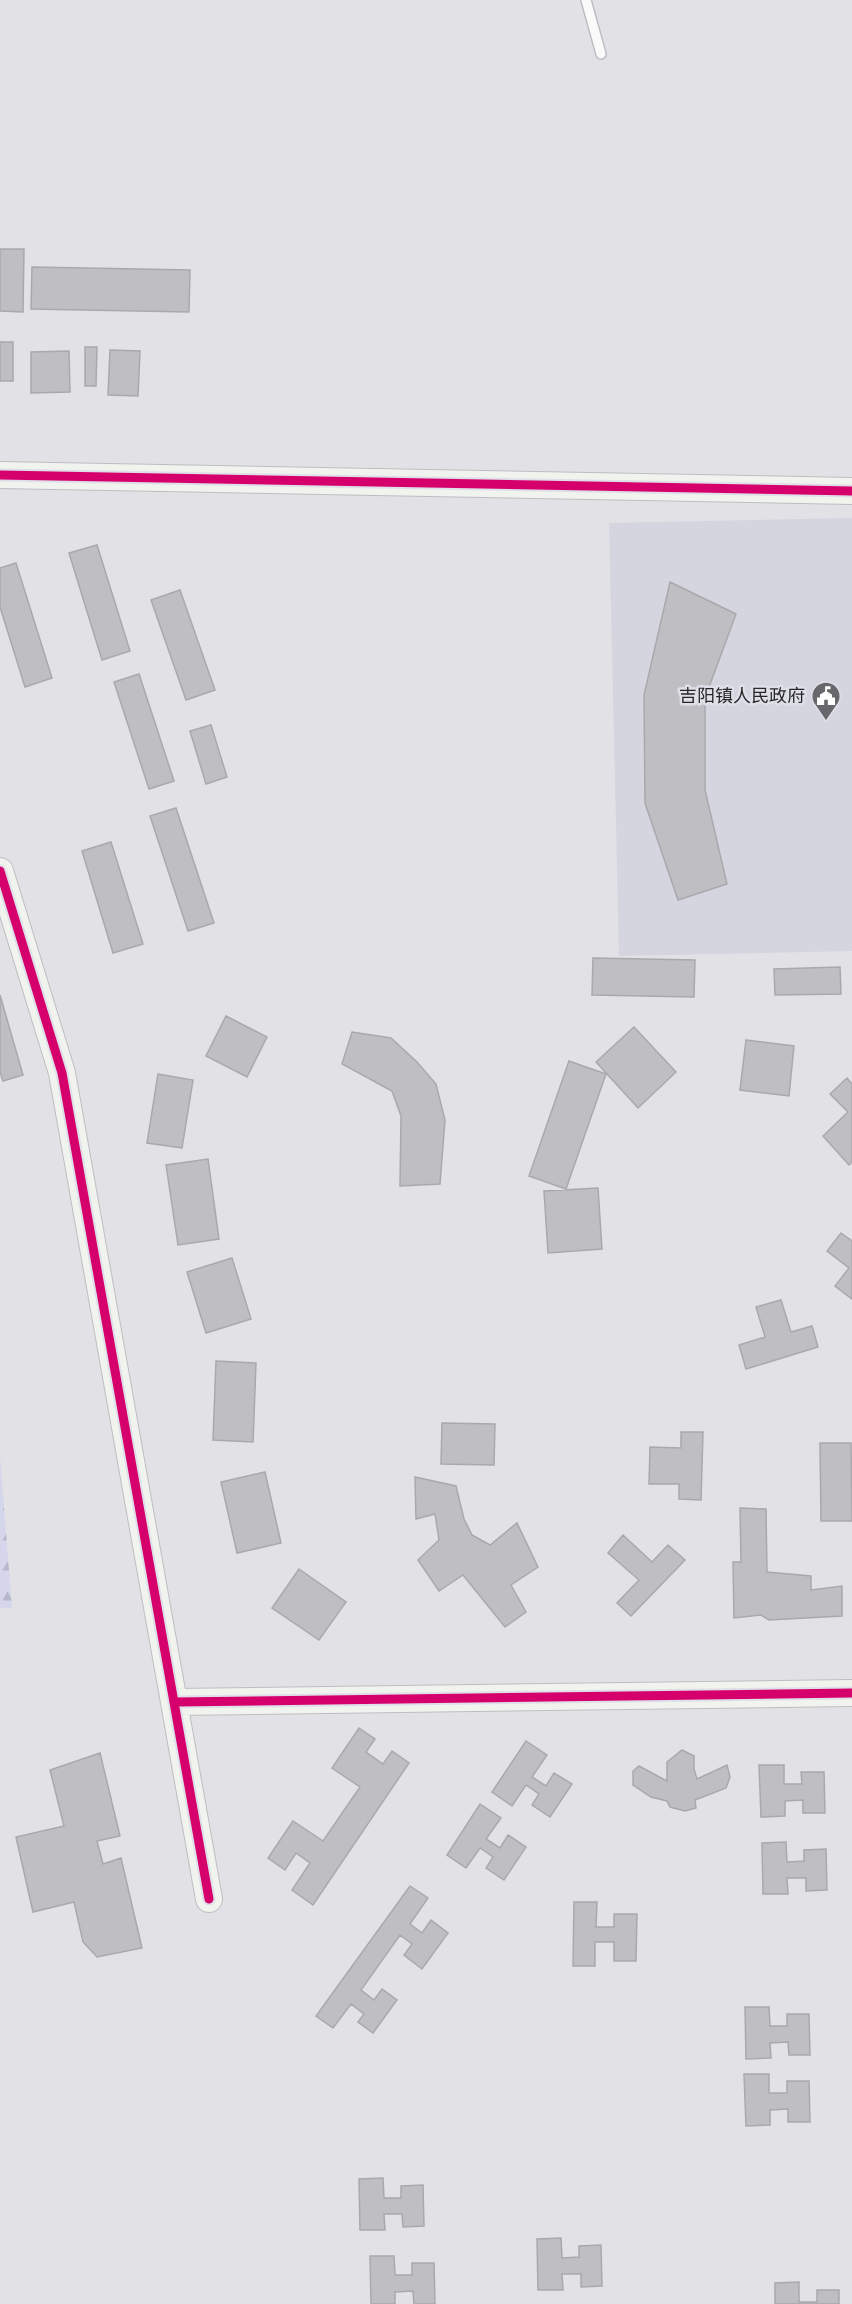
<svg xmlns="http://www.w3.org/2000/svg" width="852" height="2304" font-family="Jost,'Noto Sans SC',sans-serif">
  <defs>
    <pattern id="forest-firs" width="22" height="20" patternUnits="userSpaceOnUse" patternTransform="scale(1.5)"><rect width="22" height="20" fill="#d5d6ec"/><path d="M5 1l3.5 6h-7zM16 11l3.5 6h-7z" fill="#b7b8cb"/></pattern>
  </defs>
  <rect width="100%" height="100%" fill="#e1e1e6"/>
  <path fill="#d5d5e0" d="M852,518V951L619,956L609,523Z"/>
  <path fill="url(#forest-firs)" d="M0,1457L12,1608H0Z"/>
  <path fill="#bfbfc3" stroke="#a9a9ad" stroke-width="1.5" d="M0,249H24L23,312L0,311Z
    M32,267L190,270L189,312L31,309Z
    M0,342H13V381H0Z
    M85,347H97L96,386H85Z
    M110,350L140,351L138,396L108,395Z
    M69,351L70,392L31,393V352Z
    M97,545L130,651L102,660L69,553Z
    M16,563L52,678L25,687L0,607V568Z
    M670,582L736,614L705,698V790L727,884L678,900L645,803L644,695Z
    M180,590L215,690L186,700L151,600Z
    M139,674L174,781L149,789L114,682Z
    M211,725L227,777L206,784L190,731Z
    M176,808L214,923L188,931L150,816Z
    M111,842L143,944L113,953L82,851Z
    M593,958L695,960L694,997L592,995Z
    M840,967L841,994L775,995L774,969Z
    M0,995L23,1075L3,1081L0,1072Z
    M226,1016L267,1037L247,1077L206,1056Z
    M634,1027L676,1072L638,1108L596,1062Z
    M352,1032L391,1038L417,1062L436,1084L445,1120L440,1184L400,1186L401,1116L392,1091L342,1064Z
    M746,1040L794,1046L789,1096L740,1090Z
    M569,1061L606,1074L566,1189L529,1176Z
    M158,1074L193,1080L182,1148L147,1143Z
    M847,1078L852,1084V1162L849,1165L823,1136L848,1112L830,1094Z
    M208,1159L219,1239L178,1245L166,1165Z
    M598,1188L602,1249L548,1253L544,1191Z
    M841,1233L852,1241V1299L835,1286L849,1268L827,1251Z
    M232,1258L251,1319L206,1333L187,1272Z
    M781,1300L791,1332L812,1326L818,1347L746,1369L739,1345L765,1337L756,1307Z
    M216,1361L256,1363L253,1442L213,1440Z
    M442,1423L495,1424L494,1465L441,1464Z
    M681,1432H703L701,1500L679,1499V1484H649L650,1447L681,1448Z
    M820,1443H851L852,1521H821Z
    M265,1472L281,1543L237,1553L221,1482Z
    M415,1477L456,1486L464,1519L472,1535L490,1545L517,1523L538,1567L511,1585L526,1612L505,1627L463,1575L439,1591L418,1560L439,1540L435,1514L416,1519Z
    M740,1508L766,1509L767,1572L811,1576V1590L842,1586V1616L769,1620L761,1615L734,1618L733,1562H741Z
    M623,1535L652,1562L668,1545L685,1560L631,1616L617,1603L639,1580L608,1553Z
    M299,1569L346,1602L319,1640L272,1608Z
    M359,1728L375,1739L366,1752L383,1764L392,1751L409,1763L313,1905L292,1890L310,1863L296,1853L285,1870L268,1858L293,1821L323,1841L360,1787L332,1768Z
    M526,1741L547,1755L532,1777L546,1786L554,1773L572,1784L550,1817L532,1805L539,1794L526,1785L512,1806L492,1792Z
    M682,1750L694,1756V1769L697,1779L727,1765L730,1777L726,1788L695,1800L696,1808L685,1811L670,1807L667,1801L651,1797L633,1785V1771L639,1766L667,1781V1762Z
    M100,1753L120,1836L97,1841L103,1864L121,1858L142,1948L97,1957L83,1942L74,1902L33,1912L16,1837L64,1826L50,1770Z
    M759,1765H784V1784H802L801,1772H824L825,1813H803V1800L785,1801V1816L761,1817Z
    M480,1804L501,1818L486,1839L500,1848L508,1835L526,1847L504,1880L486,1868L493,1857L480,1848L466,1868L447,1855Z
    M786,1842L787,1862L804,1861V1850L826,1849L827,1890L806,1891V1878H787L788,1894H763L762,1843Z
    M410,1886L428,1898L410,1924L422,1933L431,1920L448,1933L422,1969L404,1955L412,1944L400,1935L361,1990L374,2000L382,1989L397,2000L373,2033L358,2022L364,2014L351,2004L333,2028L316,2016Z
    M574,1902H597L596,1927H614V1914H637L636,1961H614V1942H595V1966H573Z
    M745,2007H769L770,2026H787V2014H809L810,2055H789L788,2042L770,2043L771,2058L746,2059Z
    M744,2074H769V2093H787V2081H809L810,2122H788V2109L770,2110V2125L746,2126Z
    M383,2178L384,2198H401V2186L423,2185L424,2226L403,2227L402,2214H384L385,2230H360L359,2179Z
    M561,2238L562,2258L579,2257V2246L601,2245L602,2286L581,2287V2274H562L563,2290H538L537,2239Z
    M370,2256H394L395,2275H412V2263H434L435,2304H414L413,2291L395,2292V2304H371Z
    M799,2282V2302H817V2290H839V2304H775V2283Z"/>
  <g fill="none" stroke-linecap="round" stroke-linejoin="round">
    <g stroke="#bebec2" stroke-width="12">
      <path id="lane" d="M586,0L601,54"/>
    </g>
    <g stroke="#bebec2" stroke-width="28">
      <path id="secondary" d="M0,475L852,491
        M0,871L62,1073L209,1899
        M175,1702L852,1693"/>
    </g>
    <use href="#lane" stroke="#fafafb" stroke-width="9"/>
    <use href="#secondary" stroke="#f1f3ef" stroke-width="26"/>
    <g stroke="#dfdfe8" stroke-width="13">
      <path id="cycleway" d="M0,475L852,491
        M0,871L62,1073L209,1899
        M175,1702L852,1693"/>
    </g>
    <use href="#cycleway" stroke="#d6006c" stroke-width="9"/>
  </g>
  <defs>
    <g id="civic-pin" transform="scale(1.5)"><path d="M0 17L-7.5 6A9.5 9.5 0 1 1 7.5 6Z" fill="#68686c" stroke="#dfdfe8"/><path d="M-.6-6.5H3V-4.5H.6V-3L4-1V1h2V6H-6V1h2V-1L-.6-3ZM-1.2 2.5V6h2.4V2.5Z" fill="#fff"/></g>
  </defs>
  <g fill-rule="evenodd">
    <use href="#civic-pin" x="826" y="696"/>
  </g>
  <g text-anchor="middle" stroke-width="5" stroke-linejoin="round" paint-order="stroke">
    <g font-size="18" fill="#27272b" stroke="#dfdfe8" text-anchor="end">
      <text x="805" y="702">吉阳镇人民政府</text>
    </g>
  </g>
</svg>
